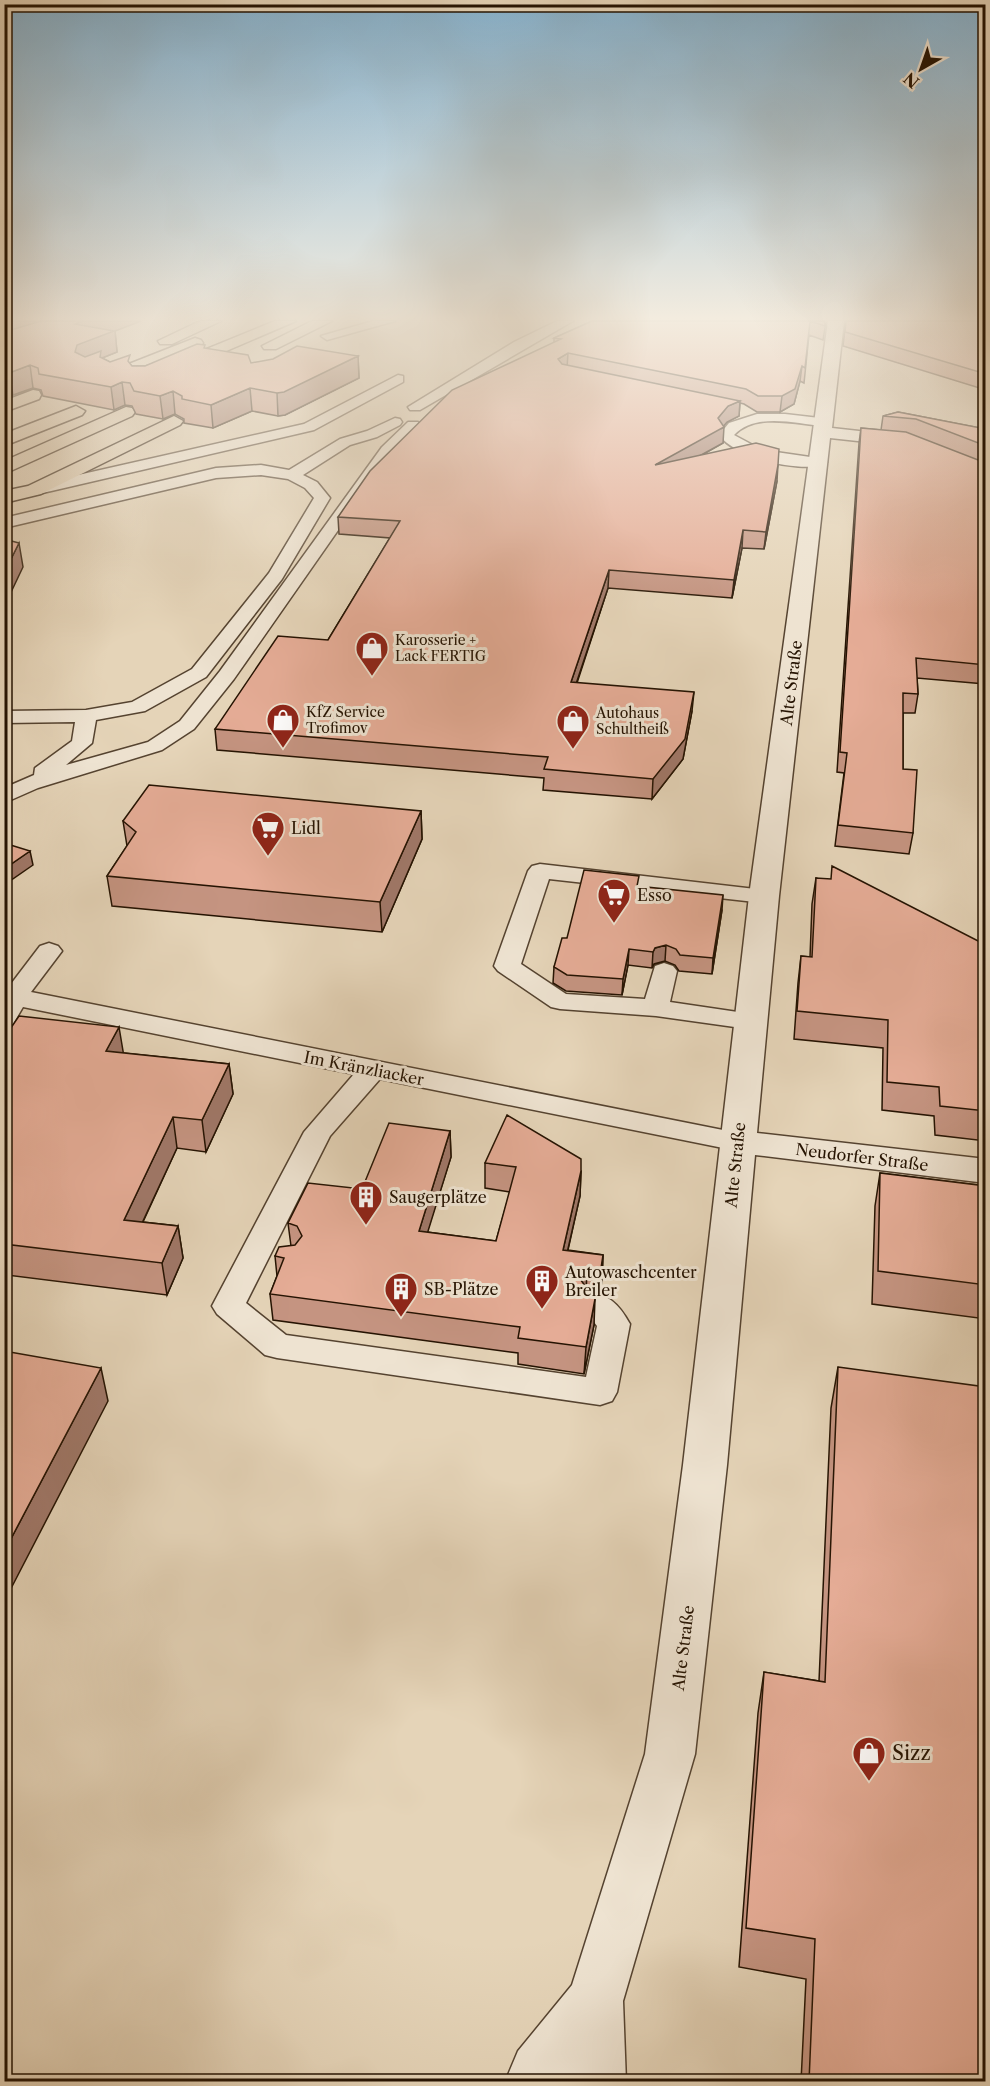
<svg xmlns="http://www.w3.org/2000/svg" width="990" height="2086" font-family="'Libre Caslon Text',serif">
  <rect width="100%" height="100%" fill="#e5d4b8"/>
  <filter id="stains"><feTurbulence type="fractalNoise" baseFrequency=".00333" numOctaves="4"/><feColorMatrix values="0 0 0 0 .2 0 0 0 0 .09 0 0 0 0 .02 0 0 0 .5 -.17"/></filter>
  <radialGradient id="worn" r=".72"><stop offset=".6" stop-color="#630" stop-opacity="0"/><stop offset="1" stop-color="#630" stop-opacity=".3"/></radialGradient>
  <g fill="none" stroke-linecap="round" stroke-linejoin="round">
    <g stroke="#554330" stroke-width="3">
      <path id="service" d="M373,321H395L327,340L321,336Z
        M557,321H573L420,410H410L408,407L514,342Z
        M398,375L403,376V382L314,430L34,495L26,490L34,485L304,424Z
        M757,414H785L828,419L830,422L823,426C796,424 756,412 734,435L762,450L824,459L827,462L824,465C796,472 736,458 719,435L729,423Z
        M395,418L400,419L402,422L400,425L377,437L350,445L303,475L317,482L330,498L282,579L206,677L145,711L96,720L92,743L66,765L148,742L180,721L220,671L382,447L408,422H418L420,425L418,428L392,453L234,679L194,729L162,750L38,788L4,803V788L34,775L35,768L72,741L75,722L4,723V711L86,710L132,702L192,669L269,573L314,498L305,488L288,479L261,475L216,478L4,528V518L216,468L261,465L289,470L340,439L367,431Z
        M540,864L772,891L776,896L772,901L764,903L549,879L521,964L566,994L645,999L655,966L664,963L673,966L677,971L670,1002L758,1015L762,1021L758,1027L749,1029L656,1016L560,1009L551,1007L498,971L494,966L528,871L532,866Z
        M49,943L58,946L62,951L31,992L738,1133L748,1135L753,1142L748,1149L738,1151L380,1079L330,1136L246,1303L286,1335L586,1377L597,1326L581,1305L586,1297C607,1290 620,1306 630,1324L617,1392L612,1401L600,1405L277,1358L265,1355L217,1314L212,1306L304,1132L354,1074L23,1007L13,1024L4,1026V987L8,988L40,946Z"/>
    </g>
    <g stroke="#554330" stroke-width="3">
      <path id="minor" d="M828,321H844L832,428L913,437L986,466V479L904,446L830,438L779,896L757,1133L986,1159V1183L755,1155L727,1465L695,1754L623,2001L626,2082H505L518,2051L572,1985L645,1754L683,1465L749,896Z"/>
    </g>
    <g stroke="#251302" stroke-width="3">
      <path id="motorway" d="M200,321H221L172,344H160L158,341Z
        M275,321H296L182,370H170L168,367L170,364Z
        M312,321H332L276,349H264L262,346Z
        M195,338L201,340L203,343L201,346L118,381L112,382L104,377L106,373Z
        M33,390L39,391L41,395L39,399L4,412V401Z
        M76,406L85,411L82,415L4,446V434Z
        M126,407L132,408L135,412L132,416L4,474V461Z
        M174,416L183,421L180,425L41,494L4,503V491L28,486Z"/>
    </g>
    <use href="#service" fill="#eee3d1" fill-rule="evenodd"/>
    <use href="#minor" fill="#eee3d1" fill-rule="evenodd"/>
    <use href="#motorway" fill="#e5d4b8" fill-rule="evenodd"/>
  </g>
  <path fill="#c59481" stroke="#251302" stroke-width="1.5" d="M4,321L115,331L117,352L102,358L110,362L131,365L132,366H145L205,349L251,363L358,356L359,378L285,415L278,416L252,411L213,428L184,423V419L175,414L163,419L136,414L132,406L125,405L114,410L43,396L41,390L33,388L13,395L4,394Z
    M592,321H826L823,340L809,335L804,383L800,381L794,404L780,412H757L744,404L740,403L739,416L727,422L723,426V443L702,455L777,481L764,549L742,548L732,598L608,588L577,683L692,711L683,759L652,799L543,790L544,778L217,750L215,729L328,640L390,538L339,534L338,517L554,343V338Z
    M846,321H986V390L843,346Z
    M898,412L986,429V688L985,684L917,678L918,694L915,713H903V769L913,833L909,854L835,846L844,773L837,772L859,443L861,428L881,430L883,416Z
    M421,811L422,839L382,932L112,906L107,876L127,846L123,821Z
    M816,878L986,945V1141L935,1135L934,1116L882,1110L883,1048L794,1039L798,983L801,956L810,957L812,904Z
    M639,886L722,910L712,974L679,971L675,965L665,961L654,964L652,968L628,965L622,995L566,991L553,983L554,967L567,938Z
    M4,1038L123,1053L229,1064L233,1094L206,1152L177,1148L143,1222L178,1226L183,1258L167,1295L7,1275L4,1280Z
    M450,1131L451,1157L427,1232L496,1241L510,1192L485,1188V1163L581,1171L580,1196L568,1250L603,1255L602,1281L600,1293L591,1294L594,1325L584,1374L518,1364V1353L273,1320L270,1294L277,1276L275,1256L291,1246L288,1223L362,1189Z
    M880,1173L986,1186V1319L872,1304L875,1206Z
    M838,1367L986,2082H801L806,1979L739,1967L758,1713L764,1672L819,1681L831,1408Z"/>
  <path fill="#a07869" stroke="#251302" stroke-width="1.5" d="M4,321H64L4,342Z
    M83,321H141L115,331L117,352L102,358L78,374L75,352V324Z
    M568,353L567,368L558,373V359Z
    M358,356L359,378L285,415L278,416L277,393Z
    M30,365L33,388L13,395L9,373Z
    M802,366L800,381L794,404L780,412L782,396Z
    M122,382L125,405L114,410L111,387Z
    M250,388L252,411L213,428L211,405Z
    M173,391L175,414L163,419L160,396Z
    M740,401L739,416L727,422L721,429L724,427L723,443L654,481L655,465L718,418L728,406Z
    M778,465L777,481L764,549L766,532Z
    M743,530L742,548L732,598L734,580Z
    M19,543L23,567L4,607V573Z
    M609,570L608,588L570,702L571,682Z
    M694,692L692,711L683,759L652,799L653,779Z
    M421,811L422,839L382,932L380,902Z
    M30,851L33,865L4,885V869Z
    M723,895L722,910L712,974L713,958Z
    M666,945L665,961L654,964L652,968L653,952L655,948Z
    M629,949L628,965L622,995L623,979Z
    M119,1027L124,1057L106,1051Z
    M229,1064L233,1094L206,1152L202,1120Z
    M173,1117L177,1148L129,1251L124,1220Z
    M450,1131L451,1157L420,1257L419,1231Z
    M581,1171L580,1196L562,1275L563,1250Z
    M178,1226L183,1258L167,1295L162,1263Z
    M603,1255L602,1281L600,1293L601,1268Z
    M4,1264L7,1275L4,1280Z
    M587,1269L586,1295L580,1279Z
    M595,1299L594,1325L584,1374L586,1347Z
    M101,1368L108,1401L4,1602V1552Z"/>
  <path fill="#e5ac96" stroke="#251302" stroke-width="1.5" d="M41,321H83L75,324L114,331L77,345L75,352L85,357L101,351L100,357L110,362L130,355L128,361L132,366H145L197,344L205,345L204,348L248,355L251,363L273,359L297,346L358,356L284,392L277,393L250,388L211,405L182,399V396L173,391L160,396L134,391L130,383L122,382L111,387L39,374L38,368L30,365L9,373L4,372V332Z
    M592,321H825V326L810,321L805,368L802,366L795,389L782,396H758L746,389L568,353L558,359L562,364L740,401L728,406L718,418L724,427L655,465L756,443L779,449L778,465L766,532L743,530L734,580L609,570L571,682L694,692L685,739L653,779L544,769L548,757L215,729L278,636L328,640L400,521L338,517L370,471L452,390L561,339L554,338Z
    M846,321H986V374L845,332Z
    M898,412L986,429V446L916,419L883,416Z
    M861,428L906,432L986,463V665L916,658L918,694L903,693V769L917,770L913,833L838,825L847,753L840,752Z
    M4,539L19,543L4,573Z
    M149,785L421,811L380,902L107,876L136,832L123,821Z
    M4,843L30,851L4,869Z
    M832,866L986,945V1111L940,1106L939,1087L887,1082L888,1020L797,1011L801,956L812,957L816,878L831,879Z
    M584,870L639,876L637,886L723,895L713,958L680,955L676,949L666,945L655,948L653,952L629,949L623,979L567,975L554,967L562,938H567Z
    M19,1016L119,1027L106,1051L229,1064L202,1120L173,1117L124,1220L178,1226L162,1263L4,1244V1038Z
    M507,1115L581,1159V1171L563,1250L603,1255L601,1268L587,1269L580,1279L595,1299L586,1347L518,1338L520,1327L270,1294L284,1258L275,1256L279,1247L295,1245L302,1236L297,1226L288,1223L308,1183L362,1189L389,1123L450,1131L419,1231L496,1241L516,1167L485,1163Z
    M880,1173L986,1186V1285L878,1271Z
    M4,1351L101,1368L4,1552Z
    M838,1367L986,1387V2082H809L815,1939L746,1928L764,1672L825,1682Z"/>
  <linearGradient id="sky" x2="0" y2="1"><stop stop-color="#87b5d3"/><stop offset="0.52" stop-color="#f3ecdf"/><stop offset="1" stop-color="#f3ecdf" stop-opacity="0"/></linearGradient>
  <rect width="990" height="613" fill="url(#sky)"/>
  <defs>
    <g id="shop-pin" transform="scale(1.725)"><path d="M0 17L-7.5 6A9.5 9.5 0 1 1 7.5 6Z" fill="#8f2418" stroke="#eee3d1"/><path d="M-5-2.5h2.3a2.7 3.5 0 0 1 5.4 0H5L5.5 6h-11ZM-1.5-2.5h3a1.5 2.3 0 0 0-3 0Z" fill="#fff"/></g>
    <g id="supermarket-pin" transform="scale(1.725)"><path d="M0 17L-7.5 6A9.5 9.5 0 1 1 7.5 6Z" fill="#8f2418" stroke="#eee3d1"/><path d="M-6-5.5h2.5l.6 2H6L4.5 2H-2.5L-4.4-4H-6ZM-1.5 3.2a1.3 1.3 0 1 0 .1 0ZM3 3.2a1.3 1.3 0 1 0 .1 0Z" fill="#fff"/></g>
    <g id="building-pin" transform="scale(1.725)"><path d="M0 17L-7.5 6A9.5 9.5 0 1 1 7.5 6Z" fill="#8f2418" stroke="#eee3d1"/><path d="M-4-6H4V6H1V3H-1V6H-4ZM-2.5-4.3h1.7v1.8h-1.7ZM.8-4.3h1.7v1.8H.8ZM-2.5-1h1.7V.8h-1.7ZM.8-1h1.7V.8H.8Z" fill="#fff"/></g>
  </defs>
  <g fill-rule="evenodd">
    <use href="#shop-pin" x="372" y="648"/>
    <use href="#shop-pin" x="283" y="720"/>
    <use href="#shop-pin" x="573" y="721"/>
    <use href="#supermarket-pin" x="268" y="828"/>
    <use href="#supermarket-pin" x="614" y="895"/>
    <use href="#building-pin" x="366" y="1197"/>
    <use href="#building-pin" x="542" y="1281"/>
    <use href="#building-pin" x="401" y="1289"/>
    <use href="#shop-pin" x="869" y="1753"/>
  </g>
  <g text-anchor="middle" stroke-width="6" stroke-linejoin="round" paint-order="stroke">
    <g font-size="14" fill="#251302" stroke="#eee3d1" text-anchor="start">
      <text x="395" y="645">Karosserie +<tspan x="395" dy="16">Lack FERTIG</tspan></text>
      <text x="306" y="717">KfZ Service<tspan x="306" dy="16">Trofimov</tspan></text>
      <text x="596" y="718">Autohaus<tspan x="596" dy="16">Schultheiß</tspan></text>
    </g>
    <g font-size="16" fill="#251302" stroke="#eee3d1">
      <text transform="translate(791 683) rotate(-83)" y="6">Alte Straße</text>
      <text transform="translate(364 1068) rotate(11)" y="6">Im Kränzliacker</text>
      <text transform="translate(862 1157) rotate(7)" y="6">Neudorfer Straße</text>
      <text transform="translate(735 1165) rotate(-84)" y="6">Alte Straße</text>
      <text transform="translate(683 1648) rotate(-83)" y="6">Alte Straße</text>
    </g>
    <g font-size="16" fill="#251302" stroke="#eee3d1" text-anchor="start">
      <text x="291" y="834">Lidl</text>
      <text x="637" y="901">Esso</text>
      <text x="389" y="1203">Saugerplätze</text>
      <text x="565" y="1278">Autowaschcenter<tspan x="565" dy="18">Breiler</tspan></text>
      <text x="424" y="1295">SB-Plätze</text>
    </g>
    <g font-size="20" fill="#251302" stroke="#eee3d1" text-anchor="start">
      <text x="892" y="1760">Sizz</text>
    </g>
  </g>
  <rect width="990" height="2086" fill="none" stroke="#e5d4b8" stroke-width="24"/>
  <rect x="6" y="6" width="978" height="2074" fill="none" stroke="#251302" stroke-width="3"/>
  <rect x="12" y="12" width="966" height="2062" fill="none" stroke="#251302" stroke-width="1.5"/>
  <g transform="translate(921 69) rotate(220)" stroke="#eee3d1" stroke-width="4.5" paint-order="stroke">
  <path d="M0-4.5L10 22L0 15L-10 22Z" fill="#251302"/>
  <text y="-9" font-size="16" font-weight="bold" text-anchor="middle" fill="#251302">N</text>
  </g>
  <rect width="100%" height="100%" filter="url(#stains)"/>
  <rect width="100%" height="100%" fill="url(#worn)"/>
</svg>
